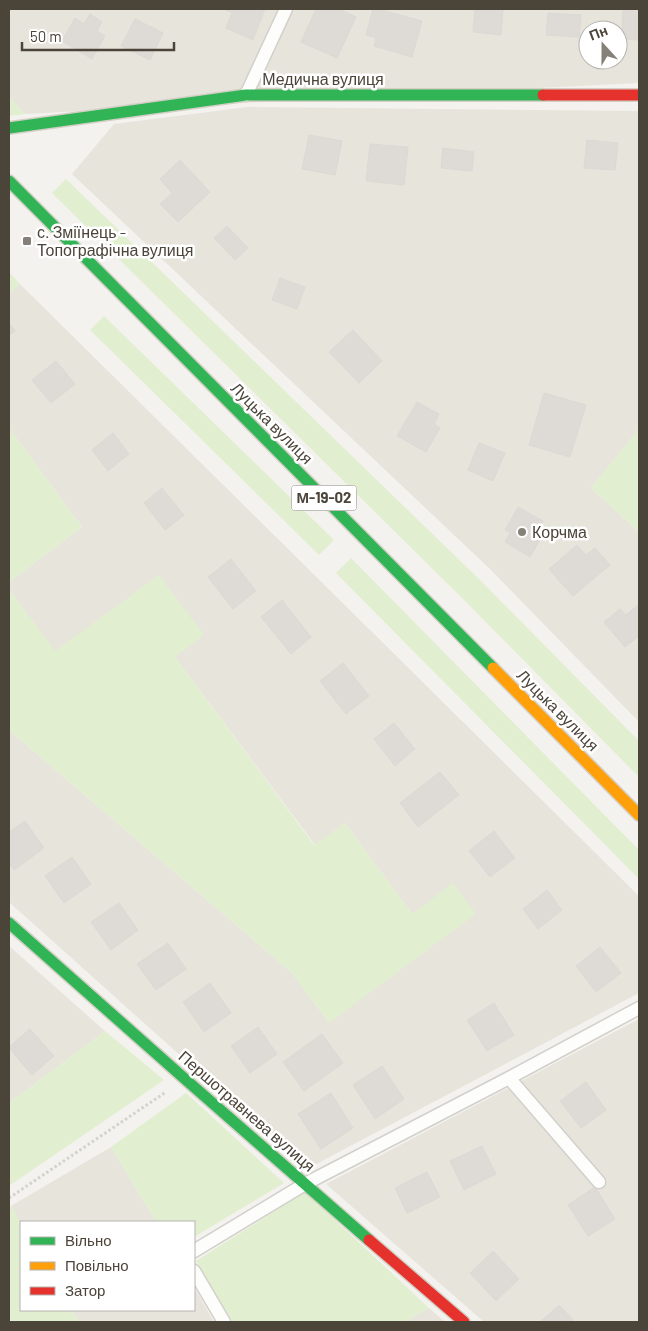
<svg xmlns="http://www.w3.org/2000/svg" width="648" height="1331" font-family="Barlow,sans-serif">
  <rect width="100%" height="100%" fill="#f4f2ee"/>
  <path fill="#e7e4dc" fill-rule="evenodd" d="M9,9H639V83L25,114L9,97ZM588,30H618V60H588Z
    M247,107L639,111V429L591,488L639,532V722L490,569L72,174L114,124Z
    M20,284L639,896V993L307,1169L9,902V730L292,973L329,1023L412,914L345,823L315,845L175,657L55,652L9,589V582L82,527L9,428V293Z
    M9,946L105,1031L9,1103Z
    M639,1019V1322H484L326,1184Z
    M111,1147L156,1222H21V1224L11,1206Z
    M194,1287L214,1322H79L72,1310H194Z
    M429,1308L445,1322H404Z"/>
  <path fill="#e1eecf" d="M9,97L25,114L9,116Z
    M66,179L479,579L639,741V777L461,597L52,193Z
    M9,272L20,284L9,293Z
    M104,316L334,540L319,555L90,330Z
    M9,428L82,527L9,582Z
    M639,429V532L591,488Z
    M351,558L639,850V879L336,573Z
    M159,575L204,635L175,657L314,845L345,823L412,914L453,883L476,914L329,1023L292,973L9,730V589L55,651Z
    M105,1031L164,1080L9,1186V1103Z
    M186,1093L284,1183L194,1237V1222H156L111,1147Z
    M305,1192L429,1308L404,1322H233L196,1261Z
    M11,1206L21,1224V1310H72L79,1322H9V1207Z"/>
  <path fill="#dedbd6" stroke="#dcd9d4" d="M224,9H265L253,40L226,28L232,13Z
    M316,9H339L356,17L337,58L301,42Z
    M373,9H378L422,21L412,57L374,46L376,38L366,35Z
    M475,9H503L501,35L473,32Z
    M623,9H639V40L622,39Z
    M548,13L581,15L579,37L546,35Z
    M90,14L102,22L97,31L105,36L92,59L62,41L75,18L84,24Z
    M135,19L163,33L150,60L121,46Z
    M309,135L342,141L335,175L302,169Z
    M587,140L618,143L615,170L584,168Z
    M370,144L408,147L404,185L366,181Z
    M443,148L474,152L472,171L441,168Z
    M180,160L210,192L178,222L160,204L172,193L160,179Z
    M227,226L248,248L235,260L214,238Z
    M280,278L305,287L297,309L272,300Z
    M9,323L15,331L9,335Z
    M353,330L382,361L359,383L329,352Z
    M56,361L75,384L51,403L32,380Z
    M544,393L586,405L570,457L529,445Z
    M417,402L439,414L434,424L440,428L426,452L397,436Z
    M113,433L129,454L108,471L92,450Z
    M479,443L505,453L493,481L468,470Z
    M162,488L184,515L165,530L144,503Z
    M518,507L543,521L534,537L540,540L530,557L505,542L510,533L505,530Z
    M577,545L586,555L595,548L610,565L573,596L549,569Z
    M231,559L256,591L233,609L208,577Z
    M282,600L311,637L291,654L261,617Z
    M639,604V629L638,630L639,631V636L625,647L604,622L620,609L626,615Z
    M343,663L369,696L346,714L320,681Z
    M394,723L415,749L395,766L374,739Z
    M440,772L459,795L418,827L400,803Z
    M25,821L44,848L14,870L9,863V832Z
    M494,831L515,858L490,877L469,851Z
    M72,857L91,884L64,903L45,876Z
    M547,890L562,910L538,929L523,909Z
    M119,903L138,930L111,950L91,922Z
    M168,943L186,969L156,990L137,964Z
    M600,947L621,973L596,992L576,966Z
    M210,983L231,1013L204,1032L183,1002Z
    M494,1003L514,1035L487,1051L467,1020Z
    M258,1027L277,1054L250,1073L231,1046Z
    M30,1029L54,1056L32,1075L9,1048V1047Z
    M322,1034L343,1063L304,1091L283,1062Z
    M382,1066L404,1099L375,1119L353,1085Z
    M586,1082L606,1110L581,1128L560,1101Z
    M331,1093L353,1128L321,1149L298,1114Z
    M482,1146L496,1174L464,1190L450,1161Z
    M427,1172L440,1197L407,1213L395,1188Z
    M595,1187L615,1219L588,1236L568,1205Z
    M493,1251L519,1279L496,1301L470,1273Z
    M559,1305L575,1322H540Z"/>
  <g fill="none" stroke-linecap="round" stroke-linejoin="round">
    <g stroke="#d2d0cb" stroke-width="15">
      <path id="lane" d="M246,95L286,9
        M509,1078L599,1182
        M194,1251L305,1184L509,1078L639,1008
        M194,1271L224,1322"/>
    </g>
    <g stroke="#d3cfc5" stroke-width="14">
      <path id="fast" d="M9,128L246,95H543
        M9,181L493,668
        M9,923L185,1079L369,1240"/>
    </g>
    <g stroke="#d3cfc5" stroke-width="14">
      <path id="slow" d="M493,668L639,815"/>
    </g>
    <g stroke="#d3cfc5" stroke-width="14">
      <path id="jam" d="M543,95H639
        M369,1240L464,1322"/>
    </g>
    <path stroke="#d3d2cc" stroke-width="3" stroke-dasharray="2.5 2.5" stroke-linecap="butt" d="M9,1198L166,1092"/>
    <use href="#lane" stroke="#fdfdfc" stroke-width="12"/>
    <use href="#fast" stroke="#30b455" stroke-width="11"/>
    <use href="#slow" stroke="#ff9f0a" stroke-width="11"/>
    <use href="#jam" stroke="#e5322d" stroke-width="11"/>
  </g>
  <g fill="#868178" stroke="#fff" stroke-width="2">
    <rect x="22" y="236" width="10" height="10" rx="2.5"/>
    <circle cx="522" cy="532" r="5"/>
  </g>
  <g text-anchor="middle" stroke-width="5" stroke-linejoin="round" paint-order="stroke">
    <rect fill="#fff" stroke="#817c74" stroke-width="1" x="291.5" y="485.5" width="65" height="25" rx="4"/>
    <g font-size="15" font-weight="bold" fill="#4b4439">
      <text x="324" y="503">М-19-02</text>
    </g>
    <g font-size="16" fill="#4b4439" stroke="#fff">
      <text x="323" y="85">Медична вулиця</text>
      <text transform="translate(272 423) rotate(45)" y="6">Луцька вулиця</text>
      <text transform="translate(558 710) rotate(45)" y="6">Луцька вулиця</text>
      <text transform="translate(247 1111) rotate(41)" y="6">Першотравнева вулиця</text>
    </g>
    <g font-size="16" fill="#4b4439" stroke="#fff" text-anchor="start">
      <text x="37" y="238">с. Зміїнець -<tspan x="37" dy="18">Топографічна вулиця</tspan></text>
      <text x="532" y="538">Корчма</text>
    </g>
  </g>
  <rect width="648" height="1331" fill="none" stroke="#4b4439" stroke-width="20"/>
  <rect x="20" y="1221" width="175" height="90" fill="#ffffff" stroke="#b7b4b0"/>
  <rect x="30" y="1237" width="25" height="8" fill="#30b455" stroke="#b7b4b0"/>
  <text x="65" y="1246" font-size="15" fill="#4b4439">Вільно</text>
  <rect x="30" y="1262" width="25" height="8" fill="#ff9f0a" stroke="#b7b4b0"/>
  <text x="65" y="1271" font-size="15" fill="#4b4439">Повільно</text>
  <rect x="30" y="1287" width="25" height="8" fill="#e5322d" stroke="#b7b4b0"/>
  <text x="65" y="1296" font-size="15" fill="#4b4439">Затор</text>
  <g transform="translate(603 45) rotate(339)"><circle r="24" fill="#ffffff" stroke="#b7b4b0"/>
  <path d="M0-4L9 19L0 12L-9 19Z" fill="#868178"/>
  <text y="-8" font-size="14" font-weight="bold" text-anchor="middle" fill="#4b4439">Пн</text>
  </g>
  <path d="M22 42v8h152v-8" fill="none" stroke="#4b4439" stroke-width="2.5"/>
  <text x="30" y="42" font-size="15" fill="#4b4439" stroke="#ffffff" stroke-width="4" paint-order="stroke">50 m</text>
</svg>
